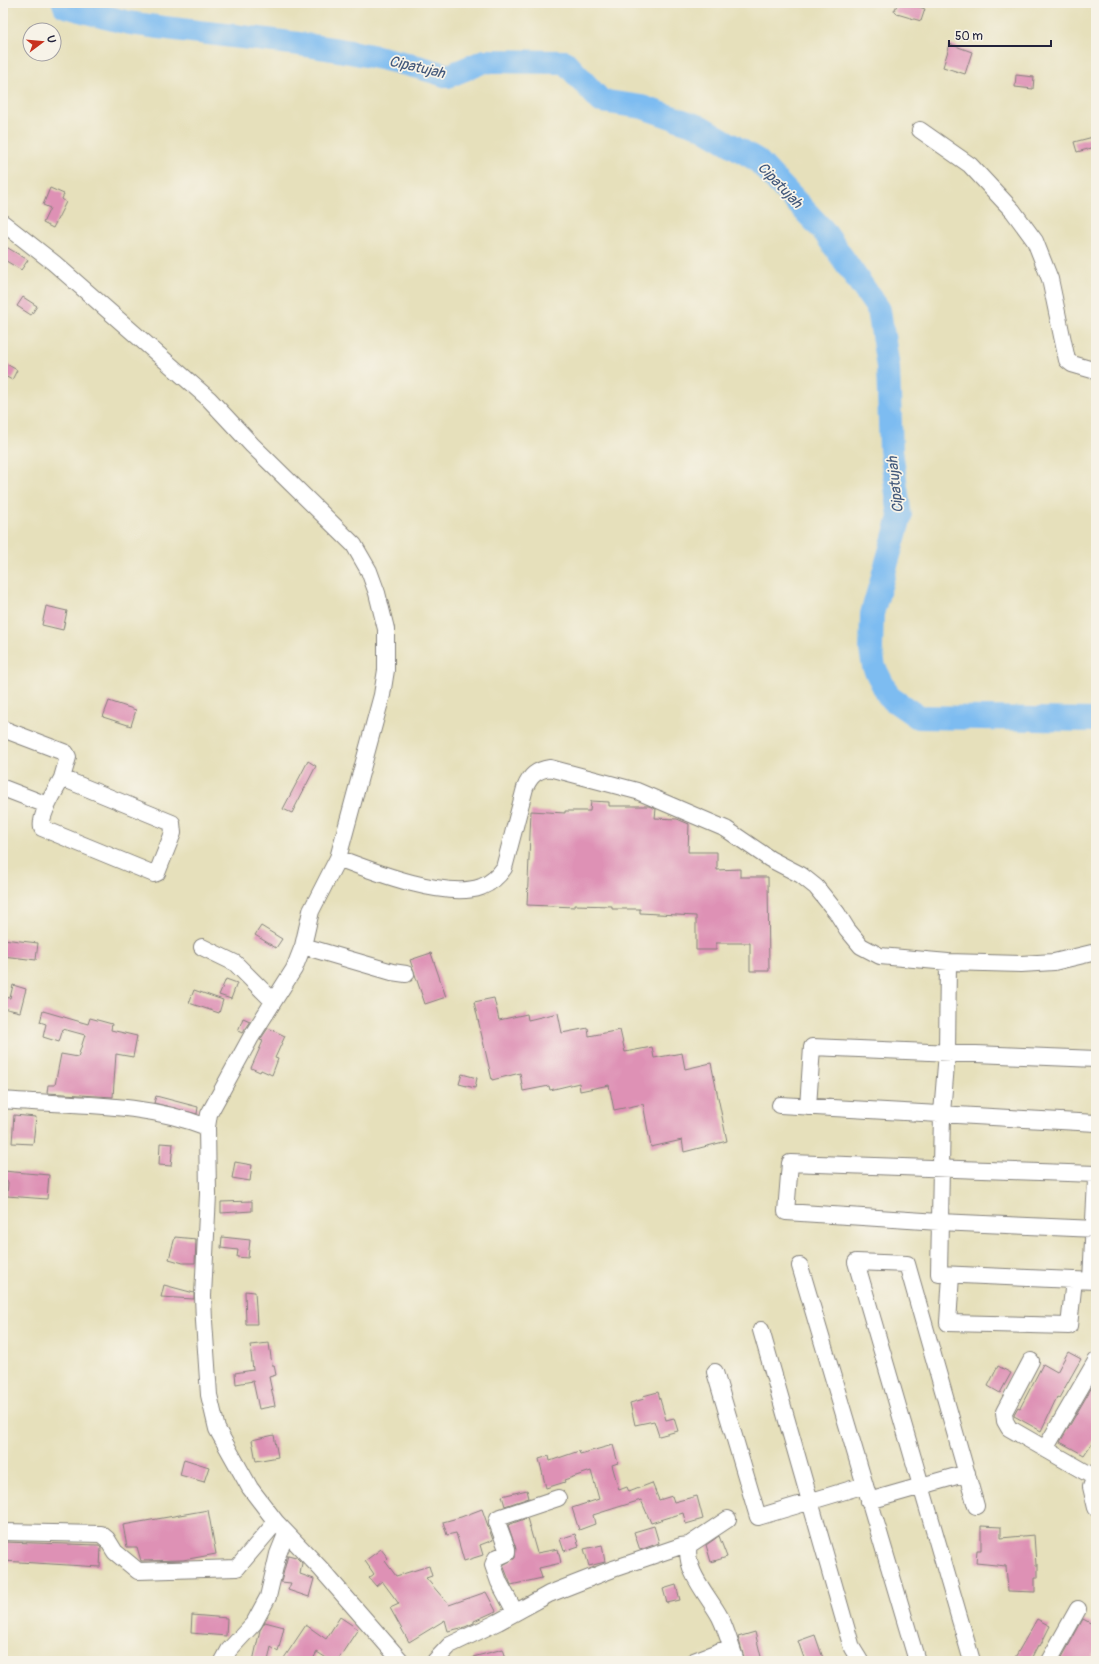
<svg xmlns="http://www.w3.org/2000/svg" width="1099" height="1664" font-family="Pangolin,sans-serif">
  <rect width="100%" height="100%" fill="#f7f3e8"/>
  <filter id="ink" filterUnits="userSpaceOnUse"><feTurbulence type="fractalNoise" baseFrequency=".025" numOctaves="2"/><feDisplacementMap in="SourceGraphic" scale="8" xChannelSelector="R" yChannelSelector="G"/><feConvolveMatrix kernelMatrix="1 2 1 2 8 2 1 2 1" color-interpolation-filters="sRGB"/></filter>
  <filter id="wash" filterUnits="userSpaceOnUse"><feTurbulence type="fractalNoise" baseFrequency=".012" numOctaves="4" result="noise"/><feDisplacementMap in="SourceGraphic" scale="16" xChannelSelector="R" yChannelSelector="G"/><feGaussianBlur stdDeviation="0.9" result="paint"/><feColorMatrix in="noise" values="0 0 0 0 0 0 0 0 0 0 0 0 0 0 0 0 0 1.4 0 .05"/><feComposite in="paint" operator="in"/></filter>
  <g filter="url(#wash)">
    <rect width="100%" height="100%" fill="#e6e0bb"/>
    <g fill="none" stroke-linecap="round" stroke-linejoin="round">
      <path stroke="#7dbcf1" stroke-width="24" d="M64,3L65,6C88,12 112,20 136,24C240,39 347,43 448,76L485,61L565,62L601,101L642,107L701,127L757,160L823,230L879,310L888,367L891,450L900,517L872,614L871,650L874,667L889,697L918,717L1096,720"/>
    </g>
    <g id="blocks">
      <path fill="#de91b5" d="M898,3H907L925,9L921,21L897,14L894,11Z
        M950,44L972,52L965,74L943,67Z
        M1016,75L1034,77L1033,89L1015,87Z
        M1093,137L1095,147L1077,152L1074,142Z
        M50,188L64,194L62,199L66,202L53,228L43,223L50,208L43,205Z
        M3,245L28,260L21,270L3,259Z
        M23,297L37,306L31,315L17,306Z
        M3,362L17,370L12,380L3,375Z
        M46,606L67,611L63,630L42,625Z
        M109,701L136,710L131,726L103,717Z
        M308,761L316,766L292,813L283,809Z
        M591,801L609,802V806H649L656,809L655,818L677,819L689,824L688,852H717V870L740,869V877H768L769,971H750V943H716V950H696V916L640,913V909H612V906L575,905V907L527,905L531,811L565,813V811H590Z
        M261,926L282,939L276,948L255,935Z
        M3,939L38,943L36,960L3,956Z
        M431,953L446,997L425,1004L410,960Z
        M226,979L237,983L231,999L219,995Z
        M13,985L26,989L20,1012L3,1008V997L10,998Z
        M194,990L223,1000L219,1013L189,1003Z
        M494,998L499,1020L527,1014L528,1020L558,1013L562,1033L588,1028L589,1036L620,1030L625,1052L652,1047L654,1058L682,1053L685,1069L711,1063L727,1141L684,1152L682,1140L651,1147L643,1104L614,1110L609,1085L580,1091L579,1083L550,1090L549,1086L523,1091L520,1073L492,1080L474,1002Z
        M43,1011L88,1024L90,1018L112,1024L111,1030L137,1036L133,1057L116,1054L113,1097L47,1093L48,1085H55L61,1054L78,1057L85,1035L63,1029L59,1042L43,1037L46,1024L40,1022Z
        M243,1018L250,1021L242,1033L238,1031Z
        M268,1028L285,1036L275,1058L278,1059L272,1075L261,1070L260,1072L251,1068L263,1041L260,1040Z
        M462,1074L477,1078L475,1088L459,1084Z
        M156,1096L198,1107L197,1114L154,1103Z
        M14,1115L36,1117L33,1144L12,1143Z
        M160,1143L173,1144L171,1166L159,1165Z
        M235,1162L252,1165L250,1181L232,1178Z
        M3,1171L49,1175L47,1199L7,1196L8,1182L3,1181Z
        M252,1201V1211L221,1213V1202Z
        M175,1237L196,1239L195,1263H183L169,1259Z
        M222,1237L250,1240L248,1258L237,1257L238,1250L221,1248Z
        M164,1285L194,1293V1299L161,1297Z
        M245,1291L255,1292L257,1324H246Z
        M269,1343L272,1365H274L276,1375L269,1377L275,1406L259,1409L253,1381L236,1384L235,1373L253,1370L250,1345Z
        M1068,1352L1081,1359L1059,1398L1057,1397L1041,1431L1014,1416V1414L1018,1407L1020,1408L1043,1364L1057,1372Z
        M998,1366L1011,1373L1000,1393L988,1386Z
        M1096,1380V1437L1084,1455L1060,1442Z
        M658,1392L666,1420L674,1418L678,1431L659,1436L654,1421L635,1425L630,1403L644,1399L643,1396Z
        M274,1435L278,1457L256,1461L252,1440Z
        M613,1445L618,1463L612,1465L619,1490L627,1487L629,1492L652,1483L659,1500L672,1496L674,1502L697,1496L703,1519L686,1524L683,1513L651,1523L641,1500L593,1515L595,1524L579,1530L572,1508L599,1499L591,1471L564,1480L565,1482L546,1488L539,1459L549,1456L550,1461L579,1451L580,1454Z
        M184,1459L209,1467L204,1482L180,1475Z
        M527,1490L529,1498L505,1506L502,1496Z
        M482,1509L493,1540L480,1545L483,1555L464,1561L456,1533L447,1535L443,1522L461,1517Z
        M208,1510L216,1554L183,1560L141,1561L137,1547H127L123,1525Z
        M527,1518L537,1553L558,1549L561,1563L539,1568L542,1578L511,1585L503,1565L515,1558L516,1549L508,1525Z
        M654,1526L659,1543L640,1550L634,1532Z
        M981,1526L1001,1527V1538L1034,1535L1036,1565H1038V1578H1035V1592L1008,1591L1006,1566L976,1563L977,1550H981Z
        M575,1534L579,1546L564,1551L560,1539Z
        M719,1536L727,1557L711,1562L706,1545Z
        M3,1542L99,1545L101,1548L100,1567L3,1561Z
        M602,1545L605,1562L589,1566L584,1549Z
        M381,1549L388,1558L385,1561L396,1576L429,1566L432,1576L426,1578L449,1605L486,1592L496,1611L474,1621V1623L465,1627L448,1631L445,1620L409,1642L390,1608L399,1604L382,1581L376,1586L369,1578L374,1574L365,1561Z
        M288,1555L296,1557L302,1563L300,1574L314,1579L309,1597L288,1590L291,1583L281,1582Z
        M676,1585L680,1600L667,1603L663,1589Z
        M192,1615L227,1618L226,1636L191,1633Z
        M340,1617L358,1629L337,1661H331L317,1652L312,1661H282L306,1625L326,1639Z
        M1037,1619L1050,1626L1040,1646L1038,1645L1030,1661H1013Z
        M1083,1619L1096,1626V1650L1090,1661H1060Z
        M265,1622L284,1627L278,1652L271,1647L268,1661H253L260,1630Z
        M755,1632L762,1661H745L738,1637Z
        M815,1635L824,1661H805L798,1641Z
        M503,1649L507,1661H473V1657Z"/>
    </g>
  </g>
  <g filter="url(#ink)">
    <use href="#blocks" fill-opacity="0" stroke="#84817b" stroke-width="1"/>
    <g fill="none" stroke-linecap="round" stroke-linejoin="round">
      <g stroke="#84817b" stroke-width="18">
        <path id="minor" d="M920,130L970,165L1013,211L1035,241L1050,279L1067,360L1072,364L1096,371
          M3,223L54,263L209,399L252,445L354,545L369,571L377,593L386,629V670L382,695L338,858L311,911L303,946L294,969L251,1037L209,1114L207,1127L208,1194L203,1296L204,1321L209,1395L217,1429L250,1488L276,1522L321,1569L401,1661
          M3,729L66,753L68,757L62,778L172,823L173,833L157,873L154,874L42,828C39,815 56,790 62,778
          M3,788L47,805
          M338,858C372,871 446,900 481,887C491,883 498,877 504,868L525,788C530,776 536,770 550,768L637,791L726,829L770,859L801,875L816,887L837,913L847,929L861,946L880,956L948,962L1021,964L1054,962L1096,952
          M303,946L392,972L406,974
          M202,947L235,963L273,1001
          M948,962L947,1053L942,1113L939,1274L1096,1281
          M3,1100C72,1106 140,1101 207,1127
          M780,1105L1096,1123
          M808,1107L812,1047L1096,1059
          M1096,1174L790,1163L786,1212L939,1222L1096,1229
          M800,1266L917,1661
          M951,1275L948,1323L1069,1326L1074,1280
          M1091,1281L1096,1180
          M761,1330L852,1648L860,1661
          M1031,1361L1004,1412L1005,1421L1009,1428L1094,1477
          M715,1372L758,1517L865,1485
          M1045,1449L1096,1361
          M1096,1474L1091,1487L1096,1508
          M869,1501L967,1473
          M728,1519L689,1545C683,1570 709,1596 720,1617C727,1631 731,1647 736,1661
          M3,1532L101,1534L107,1539L115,1552L138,1571L237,1568L276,1522
          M515,1612L499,1582L493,1565L496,1558L507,1553V1549L497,1522L498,1518L558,1498
          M223,1661L229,1650L254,1623L268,1597L278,1554L286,1534
          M435,1661L450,1645L498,1622L549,1594L613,1569L681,1546L689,1545
          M694,1661L731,1647
          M972,1661L856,1262L907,1264L976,1506
          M1049,1661L1078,1609"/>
      </g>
      <use href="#minor" stroke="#fff" stroke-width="16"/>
    </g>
  </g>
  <g text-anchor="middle" stroke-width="3.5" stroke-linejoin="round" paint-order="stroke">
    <g font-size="15" font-style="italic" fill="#42587b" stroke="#f7f3e8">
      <text transform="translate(417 67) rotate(13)" y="5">Cipatujah</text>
      <text transform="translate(780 185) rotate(46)" y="5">Cipatujah</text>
      <text transform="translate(895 485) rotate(-96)" y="5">Cipatujah</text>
    </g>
  </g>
  <rect width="1099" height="1664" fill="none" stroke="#f7f3e8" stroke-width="16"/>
  <g transform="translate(42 42) rotate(74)"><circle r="19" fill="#f7f3e8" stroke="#a29fa3"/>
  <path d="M0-3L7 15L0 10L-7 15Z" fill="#c8321e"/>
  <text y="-6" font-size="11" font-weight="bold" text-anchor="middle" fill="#22223b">U</text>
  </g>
  <path d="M949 40v6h102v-6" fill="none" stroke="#22223b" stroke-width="2"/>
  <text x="955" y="40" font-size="12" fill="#22223b" stroke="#f7f3e8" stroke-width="3" paint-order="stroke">50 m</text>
</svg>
